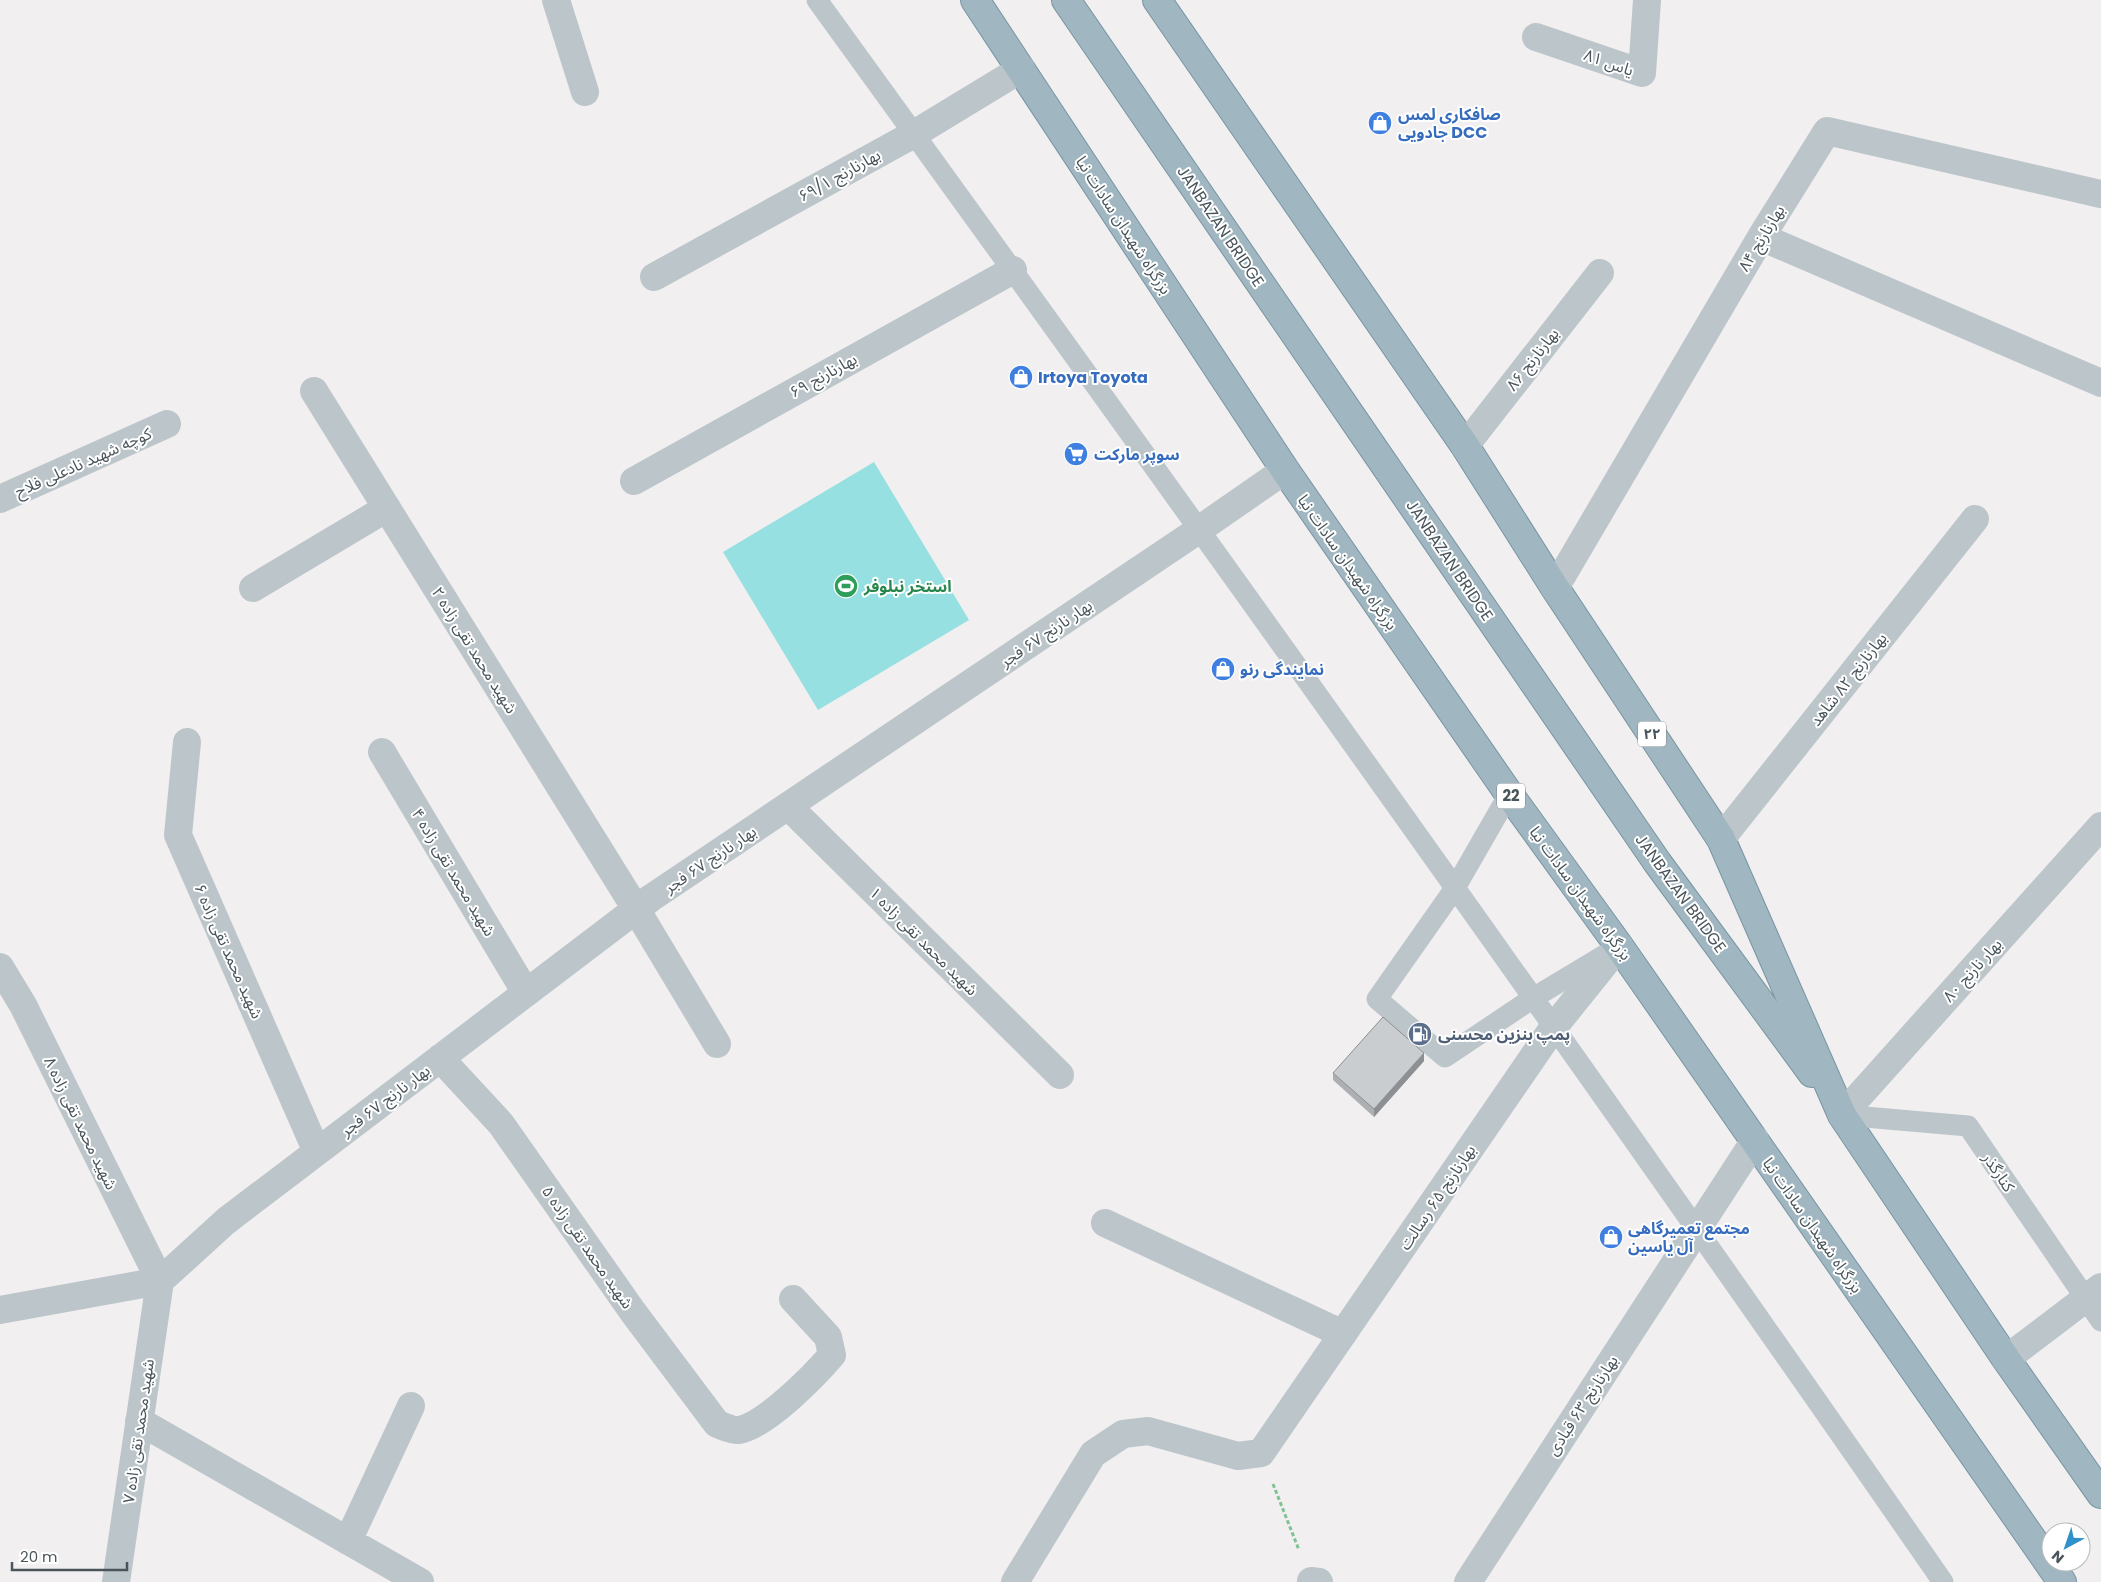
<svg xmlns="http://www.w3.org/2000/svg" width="2101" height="1582" font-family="Poppins,'Noto Sans Arabic',sans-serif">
  <rect width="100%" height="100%" fill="#f1eff0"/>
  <path fill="#96e0e1" d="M874,462L969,620L818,710L723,552Z"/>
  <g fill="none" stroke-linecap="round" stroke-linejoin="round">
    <g stroke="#7895a3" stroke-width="30">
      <path id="trunk" d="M975,0L1285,470L1509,794L1619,946L2062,1582
        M1066,0L1657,862L1812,1073
        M1157,0L1465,446L1555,588L1721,839L1842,1115L2006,1359L2101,1494"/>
    </g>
    <path stroke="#7fc394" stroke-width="3" stroke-dasharray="4 2.5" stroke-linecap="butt" d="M1273,1484L1299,1550"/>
    <path stroke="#bcc6ca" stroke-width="21" d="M817,0C1197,524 1574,1050 1943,1582
      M1509,794L1455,888L1377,999L1445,1057L1533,998L1608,953
      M1842,1115L1968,1126L2101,1321"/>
    <path stroke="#bcc6ca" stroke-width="28" d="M556,0L585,92
      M1536,37L1642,73L1647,0
      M1761,237L2101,383
      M654,277L914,134L1021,69
      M314,391L636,909L717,1044
      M1465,446L1600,273
      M634,481L1013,270
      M0,499L167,424
      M253,588L387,508
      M1555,588L1761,237L1827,131L2101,194
      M187,742L178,835L317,1152
      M382,752L526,993
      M788,806L1060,1075
      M1721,839L1975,519
      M0,967L23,1005L160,1281
      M440,1058L501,1124L633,1312L717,1424C723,1426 733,1431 739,1430C766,1425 814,1376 832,1355L828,1337L793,1299
      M1842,1115L2101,826
      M1105,1223L1343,1334
      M160,1281L226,1221L651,898L1200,529L1285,470
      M0,1310L160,1281
      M2006,1359L2101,1287
      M139,1421L420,1582
      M348,1541L411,1406
      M1311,1581L1319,1582
      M116,1582L160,1281
      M1015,1582L1093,1454L1123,1434L1148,1431L1238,1456L1261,1453L1553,1028L1619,946
      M1468,1582L1755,1140"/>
    <use href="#trunk" stroke="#a0b6c0" stroke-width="28"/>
  </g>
  <path fill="#adb0b3" d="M1424,1061L1374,1117L1333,1080V1073Z"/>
  <path fill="#8d9092" d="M1424,1053V1061L1374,1117V1109Z"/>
  <path fill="#c9cdd0" stroke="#8d9092" d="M1383,1017L1424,1053L1374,1109L1333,1073Z"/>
  <defs>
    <g id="shop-disc" transform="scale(1.25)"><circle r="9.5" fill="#3f7fe0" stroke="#fff"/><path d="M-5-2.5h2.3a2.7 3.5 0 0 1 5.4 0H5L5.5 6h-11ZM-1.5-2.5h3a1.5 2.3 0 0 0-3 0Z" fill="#fff"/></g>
    <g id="supermarket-disc" transform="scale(1.25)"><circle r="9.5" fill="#3f7fe0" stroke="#fff"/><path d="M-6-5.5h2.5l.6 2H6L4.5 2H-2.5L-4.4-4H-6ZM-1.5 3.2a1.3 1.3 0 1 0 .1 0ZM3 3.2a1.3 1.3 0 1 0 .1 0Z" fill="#fff"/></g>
    <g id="stadium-disc" transform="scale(1.25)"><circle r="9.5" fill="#2e9e5b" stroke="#fff"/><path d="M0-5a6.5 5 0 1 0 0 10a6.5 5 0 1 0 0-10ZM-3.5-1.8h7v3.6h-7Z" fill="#fff"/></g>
    <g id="fuel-disc" transform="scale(1.25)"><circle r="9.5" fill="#5c6f8a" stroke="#fff"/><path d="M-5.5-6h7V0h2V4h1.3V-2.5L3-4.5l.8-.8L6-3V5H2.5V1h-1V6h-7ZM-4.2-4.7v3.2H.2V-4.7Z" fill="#fff"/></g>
  </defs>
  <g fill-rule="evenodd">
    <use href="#shop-disc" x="1380" y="123"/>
    <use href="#shop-disc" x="1021" y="377"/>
    <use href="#supermarket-disc" x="1076" y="454"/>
    <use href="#stadium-disc" x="846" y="586"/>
    <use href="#shop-disc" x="1223" y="669"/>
    <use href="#fuel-disc" x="1420" y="1034"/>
    <use href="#shop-disc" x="1611" y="1237"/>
  </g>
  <g text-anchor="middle" stroke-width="4" stroke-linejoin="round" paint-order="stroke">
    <g fill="#fff" stroke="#80888c" stroke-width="1">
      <rect x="1638" y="721.5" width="28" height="25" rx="4"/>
      <rect x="1497" y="783.5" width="28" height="25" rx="4"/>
    </g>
    <g font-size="15" font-weight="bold" fill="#49555a">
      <text x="1652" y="739">۲۲</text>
      <text x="1511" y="801">22</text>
    </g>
    <g font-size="16" fill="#49555a" stroke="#fff">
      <text transform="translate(1609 62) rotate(19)" y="6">یاس ۸۱</text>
      <text transform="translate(839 175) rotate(-29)" y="6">بهارنارنج ۶۹/۱</text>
      <text transform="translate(1124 225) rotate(57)" y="6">بزرگراه شهیدان سادات نیا</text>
      <text transform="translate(1221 226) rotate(56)" y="6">JANBAZAN BRIDGE</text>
      <text transform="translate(1761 238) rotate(-59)" y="6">بهارنارنج ۸۴</text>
      <text transform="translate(1532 359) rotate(-52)" y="6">بهارنارنج ۸۶</text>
      <text transform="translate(823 375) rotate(-29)" y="6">بهارنارنج ۶۹</text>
      <text transform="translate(83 462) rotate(-24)" y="6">کوچه شهید نادعلی فلاح</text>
      <text transform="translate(1450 560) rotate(56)" y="6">JANBAZAN BRIDGE</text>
      <text transform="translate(1348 562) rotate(55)" y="6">بزرگراه شهیدان سادات نیا</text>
      <text transform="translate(1046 633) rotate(-34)" y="6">بهار نارنج ۶۷ فجر</text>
      <text transform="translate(475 650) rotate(58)" y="6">شهید محمد تقی زاده ۲</text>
      <text transform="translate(1848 679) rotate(-52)" y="6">بهارنارنج ۸۲ شاهد</text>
      <text transform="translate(710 859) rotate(-34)" y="6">بهار نارنج ۶۷ فجر</text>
      <text transform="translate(454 872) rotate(59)" y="6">شهید محمد تقی زاده ۴</text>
      <text transform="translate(1581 893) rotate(54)" y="6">بزرگراه شهیدان سادات نیا</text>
      <text transform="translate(1681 893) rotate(54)" y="6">JANBAZAN BRIDGE</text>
      <text transform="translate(924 941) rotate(45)" y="6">شهید محمد تقی زاده ۱</text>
      <text transform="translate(229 951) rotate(66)" y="6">شهید محمد تقی زاده ۶</text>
      <text transform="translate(1972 970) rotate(-48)" y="6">بهار نارنج ۸۰</text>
      <text transform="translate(385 1100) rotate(-37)" y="6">بهار نارنج ۶۷ فجر</text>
      <text transform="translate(81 1123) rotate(64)" y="6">شهید محمد تقی زاده ۸</text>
      <text transform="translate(1999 1172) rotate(56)" y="6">کنارگذر</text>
      <text transform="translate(1437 1197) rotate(-56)" y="6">بهارنارنج ۶۵ رسالت</text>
      <text transform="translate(1813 1225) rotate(55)" y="6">بزرگراه شهیدان سادات نیا</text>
      <text transform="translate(588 1247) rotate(55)" y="6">شهید محمد تقی زاده ۵</text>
      <text transform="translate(1582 1405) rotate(-57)" y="6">بهارنارنج ۶۳ قبادی</text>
      <text transform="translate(138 1431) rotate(-82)" y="6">شهید محمد تقی زاده ۷</text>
    </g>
    <g font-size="16" font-weight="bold" fill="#366cbe" stroke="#fff" text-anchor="start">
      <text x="1398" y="120">صافکاری لمس<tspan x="1398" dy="18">جادویی DCC</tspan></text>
      <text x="1038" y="383">Irtoya Toyota</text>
      <text x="1094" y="460">سوپر مارکت</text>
      <text x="1240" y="675">نمایندگی رنو</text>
      <text x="1628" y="1234">مجتمع تعمیرگاهی<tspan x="1628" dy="18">آل یاسین</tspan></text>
    </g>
    <g font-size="16" font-weight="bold" fill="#27864d" stroke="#fff" text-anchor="start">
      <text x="864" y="592">استخر نبلوفر</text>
    </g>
    <g font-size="16" font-weight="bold" fill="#4e5e75" stroke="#fff" text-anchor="start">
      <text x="1438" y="1040">پمپ بنزین محسنی</text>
    </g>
  </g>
  <g transform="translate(2066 1547) rotate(220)"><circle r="24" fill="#ffffff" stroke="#b6bbbd"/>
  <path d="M0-4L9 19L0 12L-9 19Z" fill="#3091ca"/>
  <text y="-8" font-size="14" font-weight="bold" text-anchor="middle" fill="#49555a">N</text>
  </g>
  <path d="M12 1562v8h115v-8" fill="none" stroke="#49555a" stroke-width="2.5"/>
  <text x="20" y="1562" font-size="15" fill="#49555a" stroke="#ffffff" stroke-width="4" paint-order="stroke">20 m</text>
</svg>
